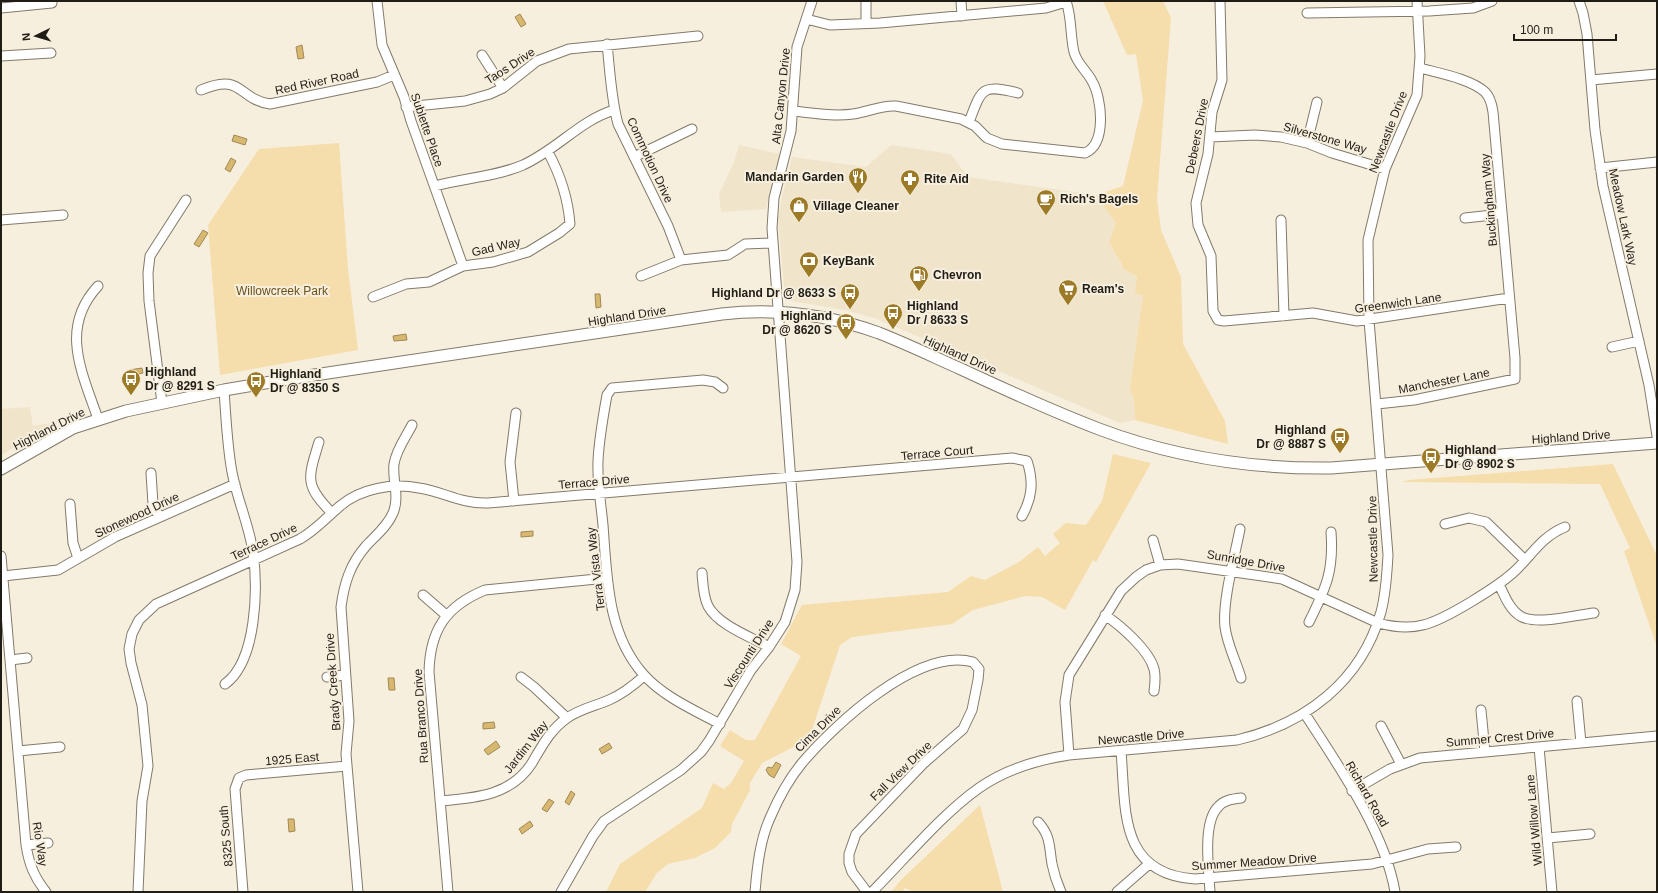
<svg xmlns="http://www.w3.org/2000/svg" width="1658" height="893" font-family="Helvetica,sans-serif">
  <rect width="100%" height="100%" fill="#f7efdd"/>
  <path fill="#f0e4cb" d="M739,145L780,154L766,209L721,212L719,194L734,162Z
    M891,145L951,154L968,177L1096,195L1116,223L1109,244L1122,264L1123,269L1137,276L1135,294L1143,295L1130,388L1134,401L1135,420L1120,423L877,319L845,310L791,301L785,296L778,219L782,197L792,157L866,167Z
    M30,407L33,426L61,421L1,455V409Z"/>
  <path fill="#f5ddac" d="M1103,1H1163L1171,18L1157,199L1161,230L1181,277L1183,344L1225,421L1228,444L1135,420L1134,401L1130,388L1143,295L1135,294L1137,276L1123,269L1122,264L1109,243L1116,223L1096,195L1123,186L1143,101L1136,54L1127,55Z
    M339,143L348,269L358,350L220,375L208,225L259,149Z
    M1113,454L1151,463L1096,562L1093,560L1065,610L1042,597L1025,596L973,610L952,624L852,637L840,645L809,739L762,763L750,783V790L732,824L731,832L715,848L695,858L668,864L657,873L645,892H606L620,864L702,808L713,783L724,789L731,783L744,761L720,746L730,730L746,740H755L801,656L781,644L802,605L948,592L971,576L985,580L1019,562L1038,547L1045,556L1060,543L1053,534L1066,523L1086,525L1102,501Z
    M1613,464L1657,556V647L1624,551L1630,548L1600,484L1402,482L1409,480Z
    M980,805L1003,892H914L905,888L902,892H891L901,880Z"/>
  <path fill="#d8b76f" stroke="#a18955" d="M520,14L526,24L521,27L515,17Z
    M302,45L304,58L298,59L296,47Z
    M234,135L247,139L245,145L232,141Z
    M231,158L236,161L230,172L225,169Z
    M203,230L208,233L199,247L194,244Z
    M595,294H600L601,307L596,308Z
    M406,334L407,340L394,341L393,336Z
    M142,368L143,373L130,376L129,370Z
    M533,531V536L521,537V532Z
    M388,678H394L395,690H389Z
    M494,722L495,728L483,729V723Z
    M496,741L500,747L488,755L484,750Z
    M609,743L612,748L602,754L599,749Z
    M776,762L781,765L774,778L769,775L766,770L768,767L772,768Z
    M571,791L575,794L569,805L565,802Z
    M549,799L554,802L547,812L542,809Z
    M288,819H294L295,831L289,832Z
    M530,821L533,826L522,834L519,829Z"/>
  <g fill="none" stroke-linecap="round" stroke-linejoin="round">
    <g stroke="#827a6a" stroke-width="11">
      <path id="minor" d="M377,1L382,45L404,97L411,121L463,266
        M961,1L962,16
        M1220,1L1222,80L1212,112L1208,154L1196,203L1198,225L1211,256L1213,311L1218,320L1224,321L1313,313L1357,321L1509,298
        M1579,1L1583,13L1587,34L1595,130L1603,186L1649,385L1657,436
        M1,8L52,3
        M1307,13L1429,11L1473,8L1492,1
        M806,19L830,25L880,23L1046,8L1066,2
        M866,23V1
        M607,44C610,71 611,98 618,124L668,226L681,260
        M482,55L503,88
        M1,56L51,53
        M1591,80L1657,74
        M201,90C243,72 237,99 270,104L377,82L394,75
        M406,107L465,101L490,94L503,88L537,61L569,49L698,36
        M793,111C813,113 833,117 853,114C868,112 881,105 896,106L961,119L975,126L987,138L1002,144L1085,153C1107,144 1102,98 1092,81C1087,71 1077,64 1074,52C1070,35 1072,18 1066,1
        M969,122C982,88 981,84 1018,93
        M1210,137L1255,135L1281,137L1307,143L1332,153L1385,169
        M1307,143L1317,102
        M634,157L692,129
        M1600,168L1657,162
        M435,186C464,178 495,177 523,165C558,149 579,121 614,110
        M1465,218L1502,214
        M1,220L63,215
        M1281,220L1284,316
        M641,276L681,260L728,255L745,244L772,243
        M373,297L406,284L429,282L463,266L493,262L528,252L559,233L570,224C568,198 561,176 548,152
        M1612,347L1639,341
        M224,390C226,417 227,445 232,472C237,499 249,525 253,552C258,588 257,661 225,684
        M162,403L149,301L148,273L150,256L186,200
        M1377,404L1414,400L1515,379V358L1493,112C1492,105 1490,97 1485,92C1471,79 1438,73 1420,68
        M98,419C82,372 59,328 98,286
        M319,442C308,478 304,485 332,513
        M151,473L153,504L159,517
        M514,501L510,462L516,413
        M70,504L73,543L78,558
        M1445,524L1469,518L1486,522L1525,560
        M1240,529C1235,555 1222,602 1225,627C1227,644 1236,661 1241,678
        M1153,540L1160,565
        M1,556L26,845C29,864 34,877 46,892
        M702,573C703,584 703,596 708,606C718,625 751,637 769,647
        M3,576L58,570L115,537L235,484
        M1499,584C1504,595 1510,611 1522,617C1540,625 1575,615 1594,613
        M423,595L446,615
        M1105,615C1121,626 1149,650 1154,669C1156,676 1155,684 1154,691
        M1309,622C1326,588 1334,571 1331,532
        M10,660L27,658
        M327,677L345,675
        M521,677L534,687L567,718
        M1577,701L1581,743
        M1481,710L1485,752
        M1305,714C1338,765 1385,832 1395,892
        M720,724C694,710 664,697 644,675C607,634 607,577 603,525C601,504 597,482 598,461C599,439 603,417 607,395L612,388L703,380L715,382L723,388
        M1381,726L1401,764
        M1539,747L1552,892
        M18,751L60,747
        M1121,751C1126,809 1118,874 1195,879L1372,864L1428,849L1456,847
        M1069,755L1065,702L1069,675L1121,591L1136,577L1146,570L1160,565L1178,564L1282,579L1378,623C1393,627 1407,629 1423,625C1445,620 1501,585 1517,569C1533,553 1543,536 1565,527
        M1352,791L1390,769L1420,758L1657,736
        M440,801C475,798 511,796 532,763C542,746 550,730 567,718C580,709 595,706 609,700C623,694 634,685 644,676
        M1038,822C1051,836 1049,847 1052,864C1054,874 1057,883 1061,892
        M1548,838L1590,834
        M26,845L48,843
        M138,892L142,801L148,766L142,705L131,663L129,649L132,634L139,620L156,604L300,539C316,530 327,517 340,506C361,488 393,483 419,488C445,492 460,504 488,503L1012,458L1027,461C1034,482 1032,498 1022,516
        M243,892L235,789L239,778L246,775L347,766
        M358,892L346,754L349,721L341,607C344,584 350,564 366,546C376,535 387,527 393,513C400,497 392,480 394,464C396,450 406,437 412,425
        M448,892L429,672C430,630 446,606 485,590L607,578
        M561,892L593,836L604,821L681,770L701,752L709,741L751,670L769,647L785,622L795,590L797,562L772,228L774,198L791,131L797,47L812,1
        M755,892C757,868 760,840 770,818C778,799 789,779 802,763C835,724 918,647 973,662L979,669L978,680L972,710L963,729L924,763L856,834L849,854V863L852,872L867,892
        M872,892C905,859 942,814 979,788C1006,769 1037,760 1069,755L1237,740C1305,724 1361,682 1381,612C1386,593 1387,574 1388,555L1369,320L1368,240L1385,169L1417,95L1420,56L1417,1
        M1117,892L1149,864
        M1210,892C1209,871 1202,823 1218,807C1224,800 1232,799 1241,798"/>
    </g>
    <g stroke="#827a6a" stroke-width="13">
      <path id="major" d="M1,469L73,428L126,411L224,390L301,377L722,314C774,308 829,315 879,333C907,344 934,357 961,369C1006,390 1052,411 1099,429C1173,457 1252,469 1331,468L1657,443"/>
    </g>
    <use href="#minor" stroke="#fff" stroke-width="9"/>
    <use href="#major" stroke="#fff" stroke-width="11"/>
  </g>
  <defs>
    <g id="restaurant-pin" transform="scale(1)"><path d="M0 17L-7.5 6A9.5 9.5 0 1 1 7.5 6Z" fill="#9d7a25" stroke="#f7efdd"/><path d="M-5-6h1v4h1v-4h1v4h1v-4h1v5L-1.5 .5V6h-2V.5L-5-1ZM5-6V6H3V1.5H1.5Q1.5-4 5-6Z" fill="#fff"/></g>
    <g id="pharmacy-pin" transform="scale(1)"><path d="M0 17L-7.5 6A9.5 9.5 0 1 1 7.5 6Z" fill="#9d7a25" stroke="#f7efdd"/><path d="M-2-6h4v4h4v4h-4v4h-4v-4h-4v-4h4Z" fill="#fff"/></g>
    <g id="cafe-pin" transform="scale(1)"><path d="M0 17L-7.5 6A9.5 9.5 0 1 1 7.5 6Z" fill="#9d7a25" stroke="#f7efdd"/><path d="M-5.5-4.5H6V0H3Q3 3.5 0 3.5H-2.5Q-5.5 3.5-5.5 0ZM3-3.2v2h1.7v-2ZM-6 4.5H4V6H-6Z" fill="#fff"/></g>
    <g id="shop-pin" transform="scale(1)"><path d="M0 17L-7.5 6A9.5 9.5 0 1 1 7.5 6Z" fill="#9d7a25" stroke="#f7efdd"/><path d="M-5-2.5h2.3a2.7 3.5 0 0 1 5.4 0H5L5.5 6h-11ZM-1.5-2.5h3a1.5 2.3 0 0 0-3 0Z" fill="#fff"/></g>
    <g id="bank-pin" transform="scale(1)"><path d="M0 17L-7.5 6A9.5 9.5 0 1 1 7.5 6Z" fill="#9d7a25" stroke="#f7efdd"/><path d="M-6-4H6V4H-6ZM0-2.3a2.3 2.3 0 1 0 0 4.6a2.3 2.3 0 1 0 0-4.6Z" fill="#fff"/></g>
    <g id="fuel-pin" transform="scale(1)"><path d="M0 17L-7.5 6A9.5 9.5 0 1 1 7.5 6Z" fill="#9d7a25" stroke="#f7efdd"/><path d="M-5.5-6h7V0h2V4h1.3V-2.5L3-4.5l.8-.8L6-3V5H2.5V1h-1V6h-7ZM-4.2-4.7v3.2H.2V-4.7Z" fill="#fff"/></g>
    <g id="supermarket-pin" transform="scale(1)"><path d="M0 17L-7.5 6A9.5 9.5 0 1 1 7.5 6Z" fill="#9d7a25" stroke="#f7efdd"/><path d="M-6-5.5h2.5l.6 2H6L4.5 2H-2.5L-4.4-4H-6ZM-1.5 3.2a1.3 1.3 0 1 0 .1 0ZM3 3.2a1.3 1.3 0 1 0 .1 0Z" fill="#fff"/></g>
    <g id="bus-pin" transform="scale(1)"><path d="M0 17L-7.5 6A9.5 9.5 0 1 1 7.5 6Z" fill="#9d7a25" stroke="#f7efdd"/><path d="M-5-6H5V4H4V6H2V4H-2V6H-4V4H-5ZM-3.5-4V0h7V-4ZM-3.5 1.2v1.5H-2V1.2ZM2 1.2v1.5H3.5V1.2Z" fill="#fff"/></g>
  </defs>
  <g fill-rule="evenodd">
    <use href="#restaurant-pin" x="858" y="177"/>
    <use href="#pharmacy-pin" x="910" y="179"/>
    <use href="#cafe-pin" x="1046" y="199"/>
    <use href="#shop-pin" x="799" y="206"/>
    <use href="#bank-pin" x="809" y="261"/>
    <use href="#fuel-pin" x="919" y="275"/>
    <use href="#supermarket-pin" x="1068" y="289"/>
    <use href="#bus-pin" x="850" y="293"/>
    <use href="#bus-pin" x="893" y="313"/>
    <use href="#bus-pin" x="846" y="323"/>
    <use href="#bus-pin" x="131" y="379"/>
    <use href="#bus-pin" x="256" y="381"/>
    <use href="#bus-pin" x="1340" y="437"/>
    <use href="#bus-pin" x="1431" y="457"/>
  </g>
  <g text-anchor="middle" stroke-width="4" stroke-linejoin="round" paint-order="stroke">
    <g font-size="12" fill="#201d17" stroke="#f7efdd">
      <text transform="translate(510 66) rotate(-33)" y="4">Taos Drive</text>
      <text transform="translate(317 82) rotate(-12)" y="4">Red River Road</text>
      <text transform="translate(781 96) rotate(-84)" y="4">Alta Canyon Drive</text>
      <text transform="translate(427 130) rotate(71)" y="4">Sublette Place</text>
      <text transform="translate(1388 132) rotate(-69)" y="4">Newcastle Drive</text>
      <text transform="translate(1197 136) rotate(-79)" y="4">Debeers Drive</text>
      <text transform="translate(1325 138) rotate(16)" y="4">Silverstone Way</text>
      <text transform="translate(650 160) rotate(65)" y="4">Commotion Drive</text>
      <text transform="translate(1489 200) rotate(-95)" y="4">Buckingham Way</text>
      <text transform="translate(1623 217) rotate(78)" y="4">Meadow Lark Way</text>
      <text transform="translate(496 247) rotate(-13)" y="4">Gad Way</text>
      <text transform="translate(1398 303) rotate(-8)" y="4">Greenwich Lane</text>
      <text transform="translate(627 316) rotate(-9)" y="4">Highland Drive</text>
      <text transform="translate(960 355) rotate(24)" y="4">Highland Drive</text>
      <text transform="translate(1444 381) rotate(-11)" y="4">Manchester Lane</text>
      <text transform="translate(49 429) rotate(-27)" y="4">Highland Drive</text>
      <text transform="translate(1571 437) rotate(-4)" y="4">Highland Drive</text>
      <text transform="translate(937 453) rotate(-5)" y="4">Terrace Court</text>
      <text transform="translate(594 482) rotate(-5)" y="4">Terrace Drive</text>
      <text transform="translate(137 515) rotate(-25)" y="4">Stonewood Drive</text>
      <text transform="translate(1373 539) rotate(-91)" y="4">Newcastle Drive</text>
      <text transform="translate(264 542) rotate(-25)" y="4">Terrace Drive</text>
      <text transform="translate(1246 561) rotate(10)" y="4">Sunridge Drive</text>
      <text transform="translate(596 569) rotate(-97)" y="4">Terra Vista Way</text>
      <text transform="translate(749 654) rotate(-57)" y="4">Viscounti Drive</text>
      <text transform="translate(333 682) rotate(-94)" y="4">Brady Creek Drive</text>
      <text transform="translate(421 716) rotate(-94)" y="4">Rua Branco Drive</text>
      <text transform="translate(818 729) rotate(-45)" y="4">Cima Drive</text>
      <text transform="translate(1141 737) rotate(-5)" y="4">Newcastle Drive</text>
      <text transform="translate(1500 738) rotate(-5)" y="4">Summer Crest Drive</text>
      <text transform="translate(526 747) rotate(-52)" y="4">Jardim Way</text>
      <text transform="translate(292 759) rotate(-5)" y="4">1925 East</text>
      <text transform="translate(901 771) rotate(-44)" y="4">Fall View Drive</text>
      <text transform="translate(1367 794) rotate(60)" y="4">Richard Road</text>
      <text transform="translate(1534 820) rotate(-95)" y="4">Wild Willow Lane</text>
      <text transform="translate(226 836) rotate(-95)" y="4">8325 South</text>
      <text transform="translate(40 844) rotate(81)" y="4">Rio Way</text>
      <text transform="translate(1254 862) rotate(-4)" y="4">Summer Meadow Drive</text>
    </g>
    <g font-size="12" font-weight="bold" fill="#201d17" stroke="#f7efdd" text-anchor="start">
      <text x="844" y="181" text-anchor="end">Mandarin Garden</text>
      <text x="924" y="183">Rite Aid</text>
      <text x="1060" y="203">Rich's Bagels</text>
      <text x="813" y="210">Village Cleaner</text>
      <text x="823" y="265">KeyBank</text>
      <text x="933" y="279">Chevron</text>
      <text x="1082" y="293">Ream's</text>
      <text x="836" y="297" text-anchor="end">Highland Dr @ 8633 S</text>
      <text x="907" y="310">Highland<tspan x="907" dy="14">Dr / 8633 S</tspan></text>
      <text x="832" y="320" text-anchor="end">Highland<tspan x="832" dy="14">Dr @ 8620 S</tspan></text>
      <text x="145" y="376">Highland<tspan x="145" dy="14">Dr @ 8291 S</tspan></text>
      <text x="270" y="378">Highland<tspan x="270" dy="14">Dr @ 8350 S</tspan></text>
      <text x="1326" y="434" text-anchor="end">Highland<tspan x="1326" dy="14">Dr @ 8887 S</tspan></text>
      <text x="1445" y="454">Highland<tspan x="1445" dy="14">Dr @ 8902 S</tspan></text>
    </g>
    <g font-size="12" fill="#69511b" stroke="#f7efdd">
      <text x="282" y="295">Willowcreek Park</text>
    </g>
  </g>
  <rect width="1658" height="893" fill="none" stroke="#201d17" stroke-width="4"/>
  <g transform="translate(36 36) rotate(265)" stroke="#f7efdd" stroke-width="3" paint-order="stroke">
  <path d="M0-3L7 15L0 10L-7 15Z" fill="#201d17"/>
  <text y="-6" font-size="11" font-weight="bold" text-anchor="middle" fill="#201d17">N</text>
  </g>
  <path d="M1514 34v6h102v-6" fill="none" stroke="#201d17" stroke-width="2"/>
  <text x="1520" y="34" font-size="12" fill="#201d17" stroke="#f7efdd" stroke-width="3" paint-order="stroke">100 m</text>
</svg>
